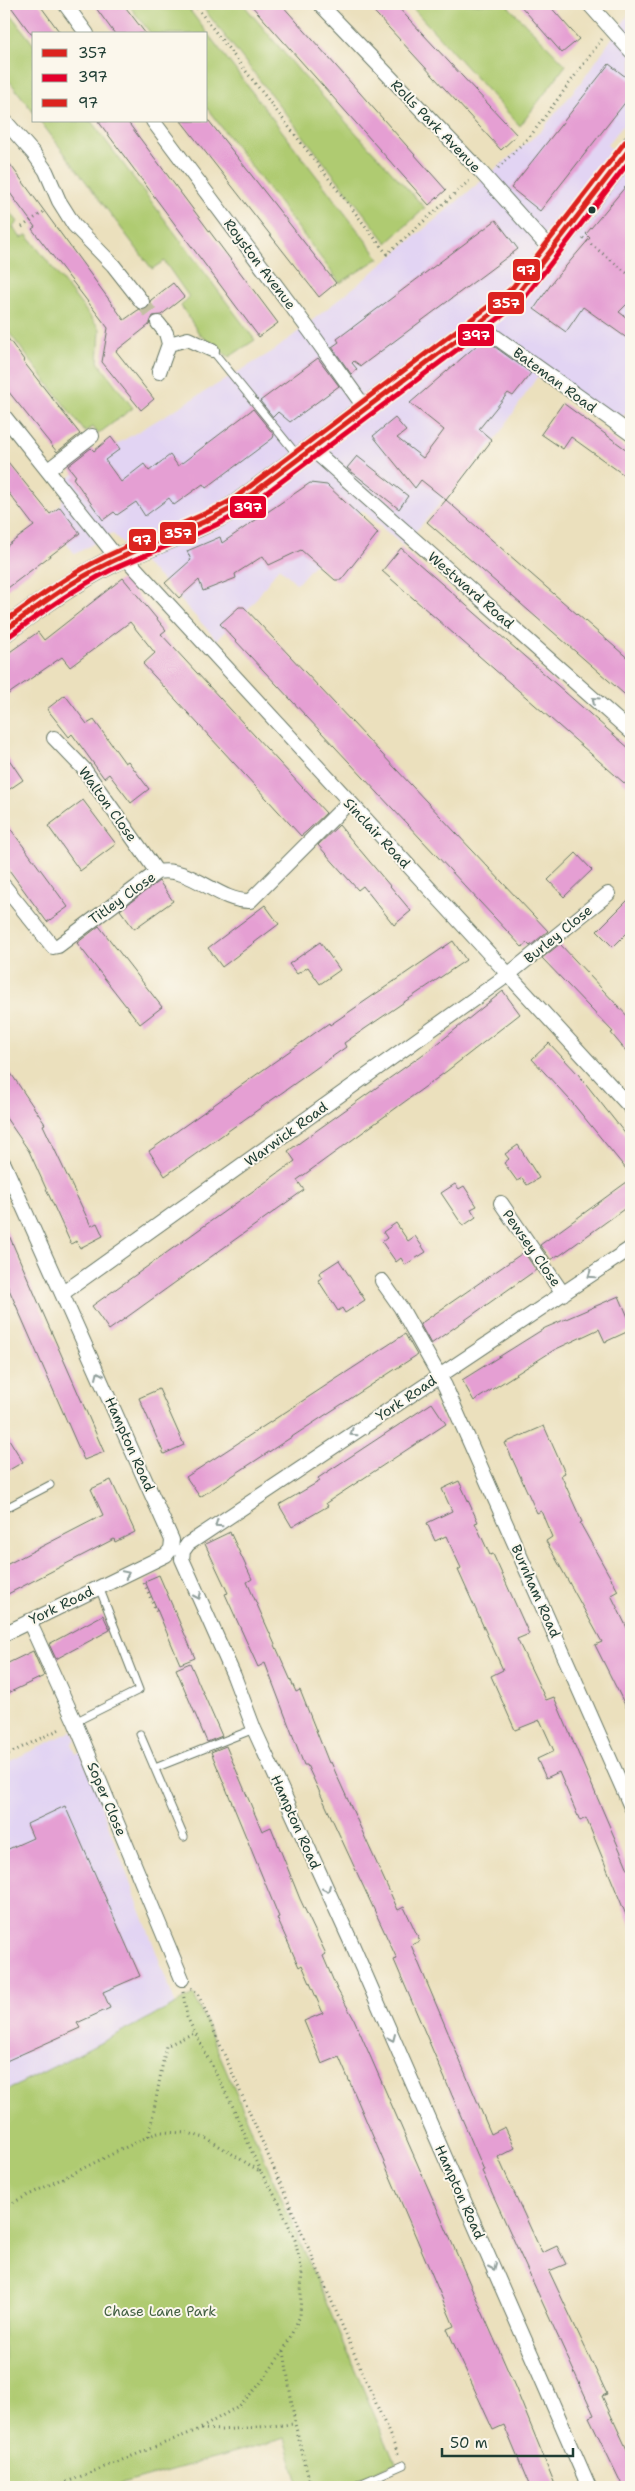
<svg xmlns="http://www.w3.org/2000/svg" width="635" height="2491" font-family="'Shantell Sans',sans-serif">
  <rect width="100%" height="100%" fill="#fbf7ec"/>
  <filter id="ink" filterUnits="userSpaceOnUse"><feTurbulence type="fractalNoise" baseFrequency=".02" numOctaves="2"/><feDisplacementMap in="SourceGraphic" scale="10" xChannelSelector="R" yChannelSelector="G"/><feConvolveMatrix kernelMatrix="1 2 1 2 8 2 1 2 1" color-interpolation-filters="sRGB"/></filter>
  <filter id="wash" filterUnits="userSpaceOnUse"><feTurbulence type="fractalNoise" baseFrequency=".0096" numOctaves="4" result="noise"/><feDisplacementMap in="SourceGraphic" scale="20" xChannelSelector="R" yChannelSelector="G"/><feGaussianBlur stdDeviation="1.12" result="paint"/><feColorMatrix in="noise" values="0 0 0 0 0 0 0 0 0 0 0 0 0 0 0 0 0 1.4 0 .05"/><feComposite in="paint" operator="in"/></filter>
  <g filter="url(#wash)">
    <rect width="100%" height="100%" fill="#ebe0bd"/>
    <path fill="#e2d4f3" d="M631,11V116L607,145L631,165V404L621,420L537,377L494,442L403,546L362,510L297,584L279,567L251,606L217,640L165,583L112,533L75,554L46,517L61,504L69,478L102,453L275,350L367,277L541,131L585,77Z
      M72,1731L76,1740L72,1743L76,1754L81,1752L176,2005L4,2092V1764Z"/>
    <path fill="#afcb71" stroke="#678452" d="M128,4H185L379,258L340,283L206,107V34H151Z
      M200,4H243L301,73L425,208L387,243Z
      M409,4H506L566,65L520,126Z
      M4,6L34,45V113L4,74Z
      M40,121H91L255,340L229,357L200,335L181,306L189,297L164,261L152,269Z
      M4,204L18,222L13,227L21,238L27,235L100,329L98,362L133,408L98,434L93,427L85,432L4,326Z
      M194,1995L395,2463L341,2487H299L285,2438L112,2487H4V2092Z"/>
    <g id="blocks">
      <path fill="#e59fd3" d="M9,4H39L61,34H31Z
        M93,4H123L146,34H115Z
        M250,4H281L446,190L429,205Z
        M367,4H395L517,135L501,150Z
        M519,4H548L579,39L562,53Z
        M609,64L631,81V95L540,211L511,188Z
        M98,121H127L278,323L259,337Z
        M181,121H209L336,283L319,297Z
        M4,156L124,320L138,310L147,309L151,300L173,283L184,297L161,315L153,316L149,325L116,351L154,399L141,410L102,362L108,328L32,229L35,227L10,193L4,197Z
        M631,180V300L619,312L631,321V341L583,307L566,332L534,309L554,280L590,238L586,234Z
        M496,220L518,249L361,366L354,361L352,363L357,369L351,374L332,347L339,342L337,339Z
        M4,333L24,360L23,361L80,434L57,452L4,386Z
        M484,339L531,373L513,396L508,393L479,429L492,440L446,500L421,480L415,488L373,436L395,418L406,431L397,438L423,458L444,430L410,403Z
        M318,358L339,386L290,422L278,412L273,417L260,401Z
        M563,403L631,453V480L571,437L563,449L541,434Z
        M253,409L274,435L273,438L206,488L203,484L174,505L169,498L145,516L136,502L117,515L114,512L103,520L73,478L76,476L68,466L91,448L94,451L111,437L120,449L105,460L121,482L144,464L149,471L170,455L178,466Z
        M357,456L408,496L399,509L347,468Z
        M4,457L50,514L60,507L80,533L4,591V548L34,526L4,487Z
        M310,483L327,485L378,533L341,580H335L301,550L269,565L263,556L235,574L236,578L203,591L199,580L179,598L165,583L191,560L187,551L220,537L222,543Z
        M446,500L631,661V700L427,522Z
        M401,548L631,750V789L382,571Z
        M123,578L166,630L161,634L326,813L307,831L301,836L143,664L155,653L130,622L70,667L62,657L4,697V656L38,632L44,640Z
        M239,607H244L548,931L530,946L527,943L522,947L220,624Z
        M65,695L87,724L94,720L125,763L128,761L149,789L131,803L109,774L104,778L72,734L69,737L47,709Z
        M4,752L23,780L4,793Z
        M83,800L116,844L80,871L48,826Z
        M4,820L68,907L47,922L4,863Z
        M339,825L411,911L394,925L363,886L358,890L318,845Z
        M576,853L592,870L564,897L548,880Z
        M159,881L173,901L134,929L120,910Z
        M631,897V929L613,947L597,931Z
        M265,905L279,924L222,967L208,948Z
        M99,926L162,1007L140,1024L77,943Z
        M453,941L466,960L344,1043L346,1047L165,1176L149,1151L329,1023L330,1025Z
        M320,942L340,970L320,984L308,967L297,974L289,964Z
        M560,944L631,1020V1057L611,1033L613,1032L542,958Z
        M503,991L520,1014L447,1071L297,1180L304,1190L109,1330L92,1306L295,1161L288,1151L436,1045Z
        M549,1043L578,1074L631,1141V1175L570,1100L532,1059Z
        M4,1063L45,1124L43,1125L91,1226L97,1223L103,1236L80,1248L76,1241L71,1244L29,1151L4,1115Z
        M518,1145L539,1178L527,1185L522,1178L517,1181L504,1163L509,1159L505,1154Z
        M631,1179V1204L559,1256L558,1255L551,1260L540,1245Z
        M455,1184L459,1189L464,1186L477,1206L471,1209L476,1217L463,1226L441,1193Z
        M396,1223L408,1241L415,1236L426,1252L405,1265L401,1258L396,1262L382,1242L387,1238L383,1232Z
        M4,1224L104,1452L84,1460L4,1278Z
        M524,1252L536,1270L431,1344L420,1324Z
        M339,1260L365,1300L345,1313L342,1308L338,1311L318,1280L322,1278L319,1273Z
        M619,1296L631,1324V1330L605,1342L599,1329L554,1350L474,1401L462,1380L545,1328Z
        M405,1334L417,1355L200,1497L186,1477Z
        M159,1389L184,1445L164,1454L139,1398Z
        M432,1403L446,1424L326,1503L328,1506L292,1527L279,1505L320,1481L318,1478Z
        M544,1426L565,1473L561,1475L582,1522L580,1523L618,1591L611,1595L631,1636V1717L595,1645L602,1642L546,1541L552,1537L541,1511L537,1513L505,1443Z
        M4,1431L23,1462L4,1473Z
        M111,1480L135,1532L115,1542L114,1539L4,1596V1566L103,1515L91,1489Z
        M459,1481L478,1522L475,1523L490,1555L493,1554L529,1634L517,1639L546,1700L554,1697L631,1876V1927L586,1818L580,1821L559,1772L546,1778L537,1759L554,1751L540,1720L515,1730L491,1676L503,1670L458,1570L461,1568L446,1536L435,1541L427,1523L452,1511L442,1489Z
        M230,1532L252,1579L247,1582L296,1692L300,1690L329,1763L331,1762L337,1776L398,1910L404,1907L420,1941L411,1945L491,2134L505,2127L515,2148L498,2157L513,2190L542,2253L557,2246L566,2264L549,2271L607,2394L602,2396L631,2458V2487H623L589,2417L594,2415L482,2171L484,2170L394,1960L397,1959L307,1765H304L265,1663L258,1667L225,1594L228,1593L205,1544Z
        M159,1575L195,1658L180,1664L145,1581Z
        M103,1615L110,1630L56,1659L49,1644Z
        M33,1651L44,1676L4,1695V1665Z
        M190,1663L222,1736L207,1742L176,1669Z
        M226,1746L262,1831L271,1827L300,1899L326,1954L323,1956L337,1989L354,2019L516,2389L556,2487H530L504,2425L493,2430L447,2329L454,2326L339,2057L322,2064L304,2021L323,2013L302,1965L299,1967L277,1918L279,1917L211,1752Z
        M65,1806L140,1976L103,1992L110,2008L77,2023L80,2028L4,2062V1851L33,1838L27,1824Z"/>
    </g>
  </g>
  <g filter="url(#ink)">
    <use href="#blocks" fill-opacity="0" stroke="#667664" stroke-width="1"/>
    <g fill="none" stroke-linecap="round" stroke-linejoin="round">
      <path stroke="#c2bfa2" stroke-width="14" stroke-dasharray="14 7" stroke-linecap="butt" d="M142,302L158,323"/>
      <g stroke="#667664" stroke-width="9">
        <path id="lane" d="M212,350L298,456
          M4,1509L50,1485
          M75,1722L139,1690L99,1587
          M140,1734L184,1837
          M155,1768L254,1729
          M353,2487L403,2465"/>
      </g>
      <g stroke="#667664" stroke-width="16">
        <path id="street" d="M65,4L87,34
          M320,4L480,171L550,249
          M589,4L631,51
          M4,120L34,154L46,171L59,201L74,225L113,265L142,302
          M153,121L310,331L365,408
          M158,323L166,333L169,344L188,339L212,350
          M479,325L631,434
          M159,372L169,344
          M4,416L118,559
          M311,448L631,732
          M48,470L92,436
          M124,556L631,1108
          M54,738L84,769L157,872
          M4,886L53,947L58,946L157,872C191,865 217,902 250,901L349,802
          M4,1164L172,1540L171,1549L166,1555L4,1634
          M501,1203L563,1294
          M382,1281L401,1308L445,1386L631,1807
          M63,1293L509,974L608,894
          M29,1621L75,1722L182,1979
          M589,2487L351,1942L254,1729L234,1676L182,1559L183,1551L188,1544L631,1248"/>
      </g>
      <g stroke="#667664" stroke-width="24">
        <path id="primary" d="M4,631C37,607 83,574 120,558C159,541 199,528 236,506L510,300L519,292L631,147"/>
      </g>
      <path stroke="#667664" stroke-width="3" stroke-dasharray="1 4" stroke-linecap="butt" d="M194,4L387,254L469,181
        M498,168L532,134L602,39
        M22,227L46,210
        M583,238L631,276
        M144,1583L158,1615
        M4,1756L62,1728
        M191,1988L198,1994L398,2454
        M183,1992L187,2017L233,2107L260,2171
        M149,2136L166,2046L194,2033
        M4,2207L149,2136L161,2132L188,2133L208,2139L261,2172L279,2203L295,2240L302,2272L300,2316L284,2350L259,2385L240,2405L200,2429L54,2487
        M284,2351L295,2424L311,2487
        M201,2429L221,2430L295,2424"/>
      <use href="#lane" stroke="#fff" stroke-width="7"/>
      <use href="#street" stroke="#fff" stroke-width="14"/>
      <use href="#primary" stroke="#f1c369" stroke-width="21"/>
      <g stroke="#fbf7ec" stroke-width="9">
        <path id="bus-1" d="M4,631C37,607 70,582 107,564C149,543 195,529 236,506L510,300L519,292L631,147"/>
      </g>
      <g stroke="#fbf7ec" stroke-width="9">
        <path id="bus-2" d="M8,637C41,613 75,588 111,570C154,550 199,536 241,512L515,306L525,297L631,159"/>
      </g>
      <g stroke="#fbf7ec" stroke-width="9">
        <path id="bus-3" d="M4,622C36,599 68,575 103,558C145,537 191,523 232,500L505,294L513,287L625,142"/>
      </g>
      <use href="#bus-1" stroke="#dc241f" stroke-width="5"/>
      <use href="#bus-2" stroke="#e4002b" stroke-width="5"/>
      <use href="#bus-3" stroke="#dc241f" stroke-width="5"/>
    </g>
    <defs><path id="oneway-chevron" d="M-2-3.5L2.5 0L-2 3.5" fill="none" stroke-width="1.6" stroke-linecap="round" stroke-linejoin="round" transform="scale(1.25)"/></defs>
    <g stroke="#8f9e9a">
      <use href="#oneway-chevron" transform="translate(595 700) rotate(-138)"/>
      <use href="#oneway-chevron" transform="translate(591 1275) rotate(146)"/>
      <use href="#oneway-chevron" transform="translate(99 1375) rotate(-114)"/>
      <use href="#oneway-chevron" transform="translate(353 1433) rotate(146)"/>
      <use href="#oneway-chevron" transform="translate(218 1524) rotate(146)"/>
      <use href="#oneway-chevron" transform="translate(126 1574) rotate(-26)"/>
      <use href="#oneway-chevron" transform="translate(198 1596) rotate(66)"/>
      <use href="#oneway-chevron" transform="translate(327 1889) rotate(66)"/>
      <use href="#oneway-chevron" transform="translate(392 2038) rotate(66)"/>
      <use href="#oneway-chevron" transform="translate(493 2267) rotate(66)"/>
    </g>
  </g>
  <circle fill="#1f3d34" stroke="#fbf7ec" stroke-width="2" cx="592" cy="210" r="4.5"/>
  <g text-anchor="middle" stroke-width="4" stroke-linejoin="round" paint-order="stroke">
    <g font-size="14" fill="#1f3d34" stroke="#fbf7ec">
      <text transform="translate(436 126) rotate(46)" y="5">Rolls Park Avenue</text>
      <text transform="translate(260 264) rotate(53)" y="5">Royston Avenue</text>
      <text transform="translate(555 380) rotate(36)" y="5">Bateman Road</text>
      <text transform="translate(471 590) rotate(41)" y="5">Westward Road</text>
      <text transform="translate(108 804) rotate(54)" y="5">Walton Close</text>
      <text transform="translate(377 833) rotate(47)" y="5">Sinclair Road</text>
      <text transform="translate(122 898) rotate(-36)" y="5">Titley Close</text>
      <text transform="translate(558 934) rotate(-39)" y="5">Burley Close</text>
      <text transform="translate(286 1134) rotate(-36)" y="5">Warwick Road</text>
      <text transform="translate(532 1248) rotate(55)" y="5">Pewsey Close</text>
      <text transform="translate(406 1398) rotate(-34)" y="5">York Road</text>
      <text transform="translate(130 1444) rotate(66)" y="5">Hampton Road</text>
      <text transform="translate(536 1591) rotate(66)" y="5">Burnham Road</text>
      <text transform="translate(61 1605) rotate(-26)" y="5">York Road</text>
      <text transform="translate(107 1799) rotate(67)" y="5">Soper Close</text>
      <text transform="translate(296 1822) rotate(66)" y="5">Hampton Road</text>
      <text transform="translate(460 2192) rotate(66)" y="5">Hampton Road</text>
    </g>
    <g font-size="14" fill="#436043" stroke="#fbf7ec">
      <text x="160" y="2316">Chase Lane Park</text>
    </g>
  </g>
  <g stroke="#fbf7ec" stroke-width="2">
    <rect x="512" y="258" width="29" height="24" rx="5" fill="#dc241f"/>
    <rect x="487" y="291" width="38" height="24" rx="5" fill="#dc241f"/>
    <rect x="457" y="323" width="38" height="24" rx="5" fill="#e4002b"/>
    <rect x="229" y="495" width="38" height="24" rx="5" fill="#e4002b"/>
    <rect x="159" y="521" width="38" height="24" rx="5" fill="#dc241f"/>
    <rect x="128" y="528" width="29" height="24" rx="5" fill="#dc241f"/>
  </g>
  <g font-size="14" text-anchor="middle" font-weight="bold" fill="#fff">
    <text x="526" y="275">97</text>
    <text x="506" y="308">357</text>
    <text x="476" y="340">397</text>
    <text x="248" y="512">397</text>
    <text x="178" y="538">357</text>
    <text x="142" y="545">97</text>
  </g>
  <rect width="635" height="2491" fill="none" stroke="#fbf7ec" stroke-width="20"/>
  <rect x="32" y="32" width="175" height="90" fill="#fbf7ec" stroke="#a3ada2"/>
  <rect x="42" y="49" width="25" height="8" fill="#dc241f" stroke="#a3ada2"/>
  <text x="78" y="58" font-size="15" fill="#1f3d34">357</text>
  <rect x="42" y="74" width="25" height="8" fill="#e4002b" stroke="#a3ada2"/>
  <text x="78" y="82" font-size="15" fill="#1f3d34">397</text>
  <rect x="42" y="99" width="25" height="8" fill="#dc241f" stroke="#a3ada2"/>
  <text x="78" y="108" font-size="15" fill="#1f3d34">97</text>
  <path d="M442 2448v8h131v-8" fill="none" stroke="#1f3d34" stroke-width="2.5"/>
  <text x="450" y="2448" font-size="15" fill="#1f3d34" stroke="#fbf7ec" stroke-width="4" paint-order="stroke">50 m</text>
</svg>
